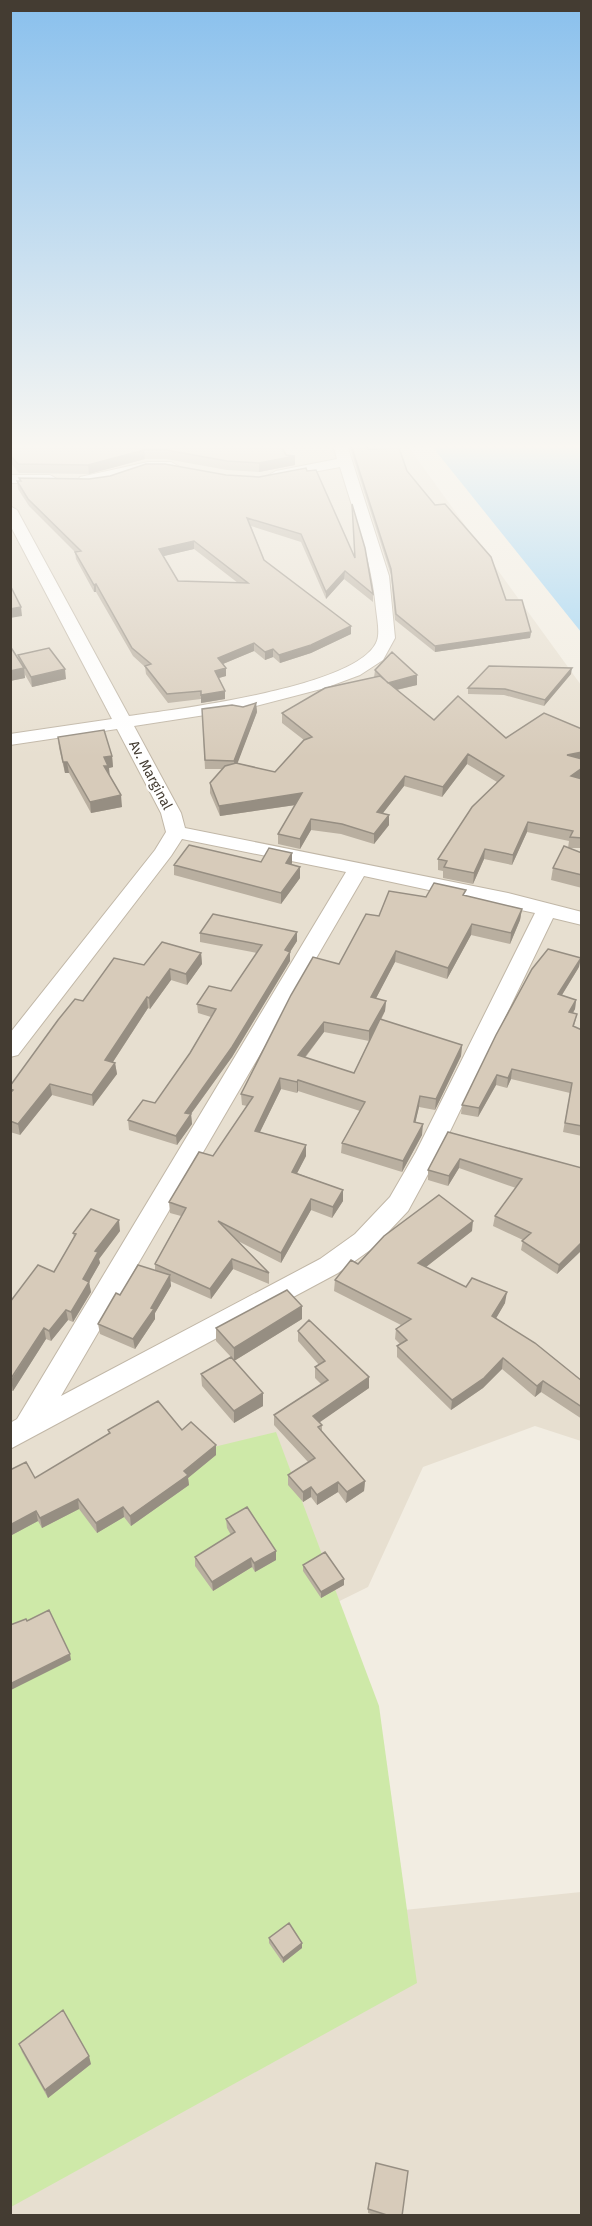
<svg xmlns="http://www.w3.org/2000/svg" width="592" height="2226" font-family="'Fira Sans',sans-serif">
  <rect width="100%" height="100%" fill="#f2ede2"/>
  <path fill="#e7dfd0" d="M11,445H407L581,685V1441L535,1426L423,1467L368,1587L11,1763Z
    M581,1892V2215L11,2216V2025L266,1924Z"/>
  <path fill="#cee9a8" d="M276,1432L379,1706L417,1983L11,2207V1499L20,1494Z"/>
  <path fill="#9ad2f4" d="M431,445H581V632Z"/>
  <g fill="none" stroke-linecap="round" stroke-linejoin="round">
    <g stroke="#c1b7a7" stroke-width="2">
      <path id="minor" d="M333,445H347L389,576L395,638L383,660L360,675L325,688L244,709L134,726L181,813L185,828L508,893L582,912V925L553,918L440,1152L408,1211L373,1248L338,1273L10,1449V1423L17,1419L346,872L182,839L171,856L18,1055L10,1057V1033L155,850L166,832L161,813L117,729L10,745V734L112,719L10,525V506L17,510L129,716C171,710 373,686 378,636C379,628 377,618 376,609C372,560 354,514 340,467L276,479L269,475L276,471L337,459ZM364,876L535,913L416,1152L390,1197L355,1234L320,1259L61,1396Z
        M148,462H171L178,466C172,473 160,469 151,470C134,472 90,493 78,480L80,477Z
        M10,475H50L57,479L50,483H10Z"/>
    </g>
    <use href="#minor" fill="#fff" fill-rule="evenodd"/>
  </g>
  <path fill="#b9afa0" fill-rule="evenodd" d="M10,445L286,455L295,465L259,472L227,470L166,459H145L89,474L19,473L10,462Z
    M349,445H367L368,449L407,471L531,632L530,638L435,652L395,620L391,575Z
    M146,464L355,556L352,504L373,594V602L344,579L326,599L301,542L251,526L264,560L351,634L311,653L280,663L273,657L265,660L254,651L223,664L226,668V676L219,678L225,691V699L201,703V699L168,703L146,674L145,667L133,656L96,592H94L76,559L75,552L29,506L18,489L17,481H20L19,478L89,479L110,476ZM194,549L238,583L178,581L163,556Z
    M10,646L19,660L18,655L66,679L32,687L24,673L25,678L10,681Z
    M375,670L417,675V685L397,690L434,720L506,738L582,729V777L580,779H582V848H568L569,841L527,832L512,865L484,859L473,884L443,878V871L438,870V859L497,782L467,764L442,797L404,786L383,813L389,825L374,844L341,834L311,830L300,849L278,844V834L296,805L220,816L210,793V783L223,769H205L202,709L243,707L256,703L257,712L237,763L275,772L304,740L282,723V713L374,678Z
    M571,674L544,706L504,695L468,694V688Z
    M58,737L112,756L113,767L109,768V775L122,807L91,813L69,773H65L59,748Z
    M582,853V888L551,880L553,868Z
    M261,862L292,863L291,865L300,878L281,904L174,875V865Z
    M466,896L522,909L520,920L510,944L471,935L447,979L395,962L376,998L386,1001L385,1011L381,1020L462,1045L461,1056L435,1110L419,1107L415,1122L422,1135L402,1172L341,1153L342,1143L360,1111L298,1091L297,1093L281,1089L260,1132L306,1145V1156L297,1173L343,1190V1201L332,1218L311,1210L281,1263L238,1241L269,1273V1284L233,1269L211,1299L170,1281L171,1286L155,1313V1319L135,1349L100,1334L98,1324L120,1295L155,1271V1264L181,1216L170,1213L169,1202L213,1156L247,1106L242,1105L241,1094L339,964L379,916L426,897ZM324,1032L369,1041L354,1073L305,1058Z
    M200,933L297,941L290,952V961L232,1057L191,1114L192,1124L177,1145L129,1130L128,1120L155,1103L190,1053L211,1017L198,1013L197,1004L231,991L257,953L200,942Z
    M201,953L202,964L187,985L171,980L150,1009L148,1008L113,1062L115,1063L117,1074L93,1106L52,1095L20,1135L10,1132V1086L83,1001L144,965Z
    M579,967L562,995L576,1000L575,1009L573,1013L577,1014L574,1027L582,1030V1136L563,1132L570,1093L511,1079L507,1088L496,1085L478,1117L461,1114L462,1105Z
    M448,1132L582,1168V1250L557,1274L521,1250L523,1240L493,1226L495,1216L516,1188L459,1168L448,1186L428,1180V1170Z
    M120,1231L99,1259L100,1263L89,1282L91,1292L73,1322L68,1320L51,1341L46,1339L13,1391L10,1390V1302L54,1272L74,1237L73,1233Z
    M472,1231L426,1267L466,1287L505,1303L496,1318L582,1381V1419L541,1392L535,1397L502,1369L483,1388L451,1410L397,1357V1346L400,1344L395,1339L396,1329L401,1325L334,1291L335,1280L358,1264Z
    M302,1319L234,1361L263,1393V1406L234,1423L202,1386L201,1374L231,1357L216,1341V1328Z
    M298,1331L369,1388L319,1422L322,1425V1431L365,1481L364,1491L346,1503L338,1492L317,1505L311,1497L303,1502L288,1485V1475L308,1462L274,1425V1415L321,1384L315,1378V1367L319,1365L298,1341Z
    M108,1430H182L216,1445V1455L188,1478L189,1485L131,1526L124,1517L97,1533L79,1509L42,1528L38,1521L10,1536V1470L35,1478L109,1434Z
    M226,1519L276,1560L255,1572L252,1567L213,1591L195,1566V1557L231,1535L227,1528Z
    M303,1565L344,1585L321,1598L303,1571Z
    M269,1938L302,1943V1948L283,1963L269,1943Z
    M19,2044L91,2064L48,2098L22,2052Z
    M368,2209L402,2216H377L368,2213Z"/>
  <path fill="#968e82" d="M144,450L145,459L89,474L88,465Z
    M295,456V465L259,472V463Z
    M194,541V549L160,557L159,549Z
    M345,571L344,579L326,599V592Z
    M96,584V592H94V585Z
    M21,607L22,616L10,618V609Z
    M351,626V634L311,653L280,663L279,655Z
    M531,632L530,638L435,652V646Z
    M254,643V651L218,666V658Z
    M273,649V657L265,660V652Z
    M24,668L25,678L10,681V671Z
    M226,668V676L215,679V671Z
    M572,668L571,674L544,706L545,700Z
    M65,669L66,679L32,687L31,677Z
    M417,675V685L387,692L388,683Z
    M225,691V699L201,703V695Z
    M256,703L257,712L235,770L234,761Z
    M582,752V761L567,755Z
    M468,754L467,764L442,797L443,787Z
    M112,756L113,767L109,768L110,777L106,778L104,757Z
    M63,762H67L69,773H65Z
    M582,768V777L570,786L571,776Z
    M405,776L404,786L376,822L377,812Z
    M302,793V804L220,816L219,806Z
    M121,795L122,807L91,813L90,802Z
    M389,815V825L374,844V834Z
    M311,819V830L300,849V839Z
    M528,822L527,832L512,865L513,855Z
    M485,849L484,859L473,884L474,873Z
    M292,853V863L286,874V863Z
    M300,867V878L281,904V893Z
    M522,909L520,920L510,944L511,933Z
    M472,924L471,935L447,979L448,968Z
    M297,932V941L290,952V961L232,1057L185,1122V1113Z
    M396,951L395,962L371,1008V997Z
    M201,953L202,964L187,985L186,974Z
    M581,958L579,967L557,1003L558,994Z
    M170,969L171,980L150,1009L149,998Z
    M147,997L148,1008L107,1071L105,1060Z
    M576,1000L575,1009L568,1021L569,1012Z
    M386,1001L385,1011L369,1041V1031Z
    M324,1022V1032L298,1066V1055Z
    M462,1045L461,1056L435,1110L436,1099Z
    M115,1063L117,1074L93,1106L92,1095Z
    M512,1069L511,1079L507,1088L508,1078Z
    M497,1075L496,1085L478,1117L479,1108Z
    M280,1078L281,1089L255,1142V1131Z
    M298,1080V1091L297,1093V1082Z
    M50,1084L52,1095L20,1135L18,1124Z
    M420,1096L419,1107L413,1133L414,1122Z
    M191,1114L192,1124L177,1145L176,1136Z
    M423,1124L422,1135L402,1172L403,1161Z
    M306,1145V1156L292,1183V1172Z
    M460,1159L459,1168L448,1186L449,1176Z
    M343,1190V1201L332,1218L333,1207Z
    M311,1199V1210L281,1263V1253Z
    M119,1220L120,1231L99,1259L100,1263L88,1284L89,1282L91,1292L73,1322L71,1312L83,1279L95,1251Z
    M473,1221L472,1231L417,1274L418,1263Z
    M582,1242V1250L557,1274L559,1265Z
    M232,1259L233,1269L211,1299L210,1289Z
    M170,1275L171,1286L155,1313V1319L135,1349L133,1339Z
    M507,1292L505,1303L491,1327L492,1316Z
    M302,1306V1319L234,1361V1348Z
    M66,1310L68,1320L51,1341L49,1331Z
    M44,1328L46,1339L13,1391L11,1380Z
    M503,1358L502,1369L483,1388L451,1410L452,1400Z
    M369,1377V1388L313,1427V1416Z
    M543,1381L541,1392L535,1397L537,1386Z
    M263,1393V1406L234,1423V1411Z
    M216,1445V1455L188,1478L189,1485L131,1526L130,1516Z
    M365,1481L364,1491L346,1503L347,1492Z
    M338,1482V1492L317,1505V1495Z
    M311,1487V1497L303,1502V1492Z
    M78,1499L79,1509L42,1528L40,1518Z
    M123,1507L124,1517L97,1533L96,1523Z
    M36,1511L38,1521L10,1536V1525Z
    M276,1551V1560L255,1572L254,1563Z
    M251,1558L252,1567L213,1591L212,1582Z
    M344,1579V1585L321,1598V1592Z
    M70,1654L71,1660L11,1690L10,1684Z
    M302,1943V1948L283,1963V1958Z
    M89,2056L91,2064L48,2098L45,2090Z"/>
  <path fill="#d7cbba" stroke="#968e82" stroke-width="1.5" fill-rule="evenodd" d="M10,445H281L286,455L295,456L259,463L227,461L166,450H144L88,465L18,464L10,455Z
    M351,445H367L368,449L399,448L407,471L435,505L445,504L491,557L506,600H522L531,632L435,646L396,614L391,569Z
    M146,464H165L226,475L259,477L306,468L307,471L316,470L355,558L352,504L365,548L373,594L345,571L326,592L301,534L247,518L264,560L351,626L311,645L279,655L273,649L265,652L254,643L218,658L226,668L215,671L225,691L201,695V691L167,694L145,666L151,664L132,648L96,584L94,585L75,552L81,551L28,499L17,481H21L19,478L89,479L110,476ZM194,541L248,583L178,581L159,549Z
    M10,585L21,607L10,609Z
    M10,646L24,668L10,671Z
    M49,648L65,669L31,677L18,655Z
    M392,652L417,675L388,683L375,670Z
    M489,666L572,668L545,700L505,689L468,688Z
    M380,676L434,720L458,696L506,738L544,713L582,729V752L567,755L582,759V768L571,776L582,779V838L570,837L573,831L528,822L513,855L485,849L474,873L444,867L447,861L438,859L472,807L504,776L468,754L443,787L405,776L377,812L389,815L374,834L342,824L311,819L300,839L278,834L302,793L219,806L210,783L225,766L236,763L275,772L304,740L312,737L282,713L325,688Z
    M256,703L234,761L205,760L202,709L232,705L243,707Z
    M104,730L112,756L104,757L108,766H104L121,795L90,802L67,762H63L58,737Z
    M189,845L261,862L269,848L292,853L286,863L300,867L281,893L174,865Z
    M564,846L582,853V875L553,868Z
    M434,883L466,890L463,895L522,909L511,933L472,924L448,968L396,951L371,997L386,1001L369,1031L324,1022L298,1055L354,1073L380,1019L462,1045L436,1099L420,1096L414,1122L423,1124L403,1161L342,1143L365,1102L298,1080L297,1082L280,1078L255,1131L306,1145L292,1172L343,1190L333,1207L311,1199L281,1253L218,1221L269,1273L232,1259L210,1289L155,1264L186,1208L169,1202L199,1152L213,1156L253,1097L241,1094L291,995L313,957L339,964L366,914L379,916L389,891L426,897Z
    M213,914L297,932L285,950L290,952L232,1047L185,1113L191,1114L176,1136L128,1120L143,1100L155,1103L190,1053L216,1009L197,1004L209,986L231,991L262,945L200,933Z
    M162,942L201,953L186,974L170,969L149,998L147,997L105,1060L115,1063L92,1095L50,1084L18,1124L10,1121V1093L13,1090L10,1089V1086L58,1020L75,999L83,1001L114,958L144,965Z
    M548,949L581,958L558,994L576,1000L569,1012L577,1014L573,1026L582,1030V1126L565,1123L572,1083L512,1069L508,1078L497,1075L479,1108L462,1105L496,1035L532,969Z
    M448,1132L582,1168V1242L559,1265L522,1241L531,1233L495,1216L522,1179L460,1159L449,1176L428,1170Z
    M439,1195L473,1221L418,1263L466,1287L472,1278L507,1292L492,1316L535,1343L582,1381V1407L543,1381L537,1386L503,1358L484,1378L452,1400L397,1346L407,1340L396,1329L411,1319L335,1280L351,1260L358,1264L384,1236Z
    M91,1209L119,1220L95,1251L98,1252L83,1279L89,1282L71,1312L66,1310L49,1331L44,1328L10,1380V1302L38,1265L54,1272L76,1234L73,1233Z
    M138,1265L170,1275L151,1308L154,1309L133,1339L98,1324L116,1293L120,1295Z
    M287,1290L302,1306L234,1348L216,1328Z
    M309,1320L369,1377L313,1416L322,1425L318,1427L365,1481L347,1492L338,1482L317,1495L311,1487L303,1492L288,1475L315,1458L274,1415L328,1380L315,1367L325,1361L298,1331Z
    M231,1357L263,1393L234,1411L201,1374Z
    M158,1401L182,1430L191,1422L216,1445L184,1471L188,1475L130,1516L123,1507L96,1523L78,1499L40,1518L36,1511L10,1525V1470L26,1462L35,1478L110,1433L108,1430Z
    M247,1507L276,1551L254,1563L251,1558L212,1582L195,1557L235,1532L226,1519Z
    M325,1552L344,1579L321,1592L303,1565Z
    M49,1610L70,1654L10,1684V1625L26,1619L27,1621Z
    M289,1923L302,1943L283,1958L269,1938Z
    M63,2010L89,2056L45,2090L19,2044Z
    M376,2163L408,2171L402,2216H390L368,2209Z"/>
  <linearGradient id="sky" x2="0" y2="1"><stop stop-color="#89c0ed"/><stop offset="0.59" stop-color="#f9f7f2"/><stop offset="1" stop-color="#f9f7f2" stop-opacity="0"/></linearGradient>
  <rect width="592" height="757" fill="url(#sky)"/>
  <g text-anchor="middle" stroke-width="4.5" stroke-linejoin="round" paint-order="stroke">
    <g font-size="14" fill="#443c32" stroke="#fff">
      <text transform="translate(151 775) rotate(62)" y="5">Av. Marginal</text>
    </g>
  </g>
  <rect width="592" height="2226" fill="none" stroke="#443c32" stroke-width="24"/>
</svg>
